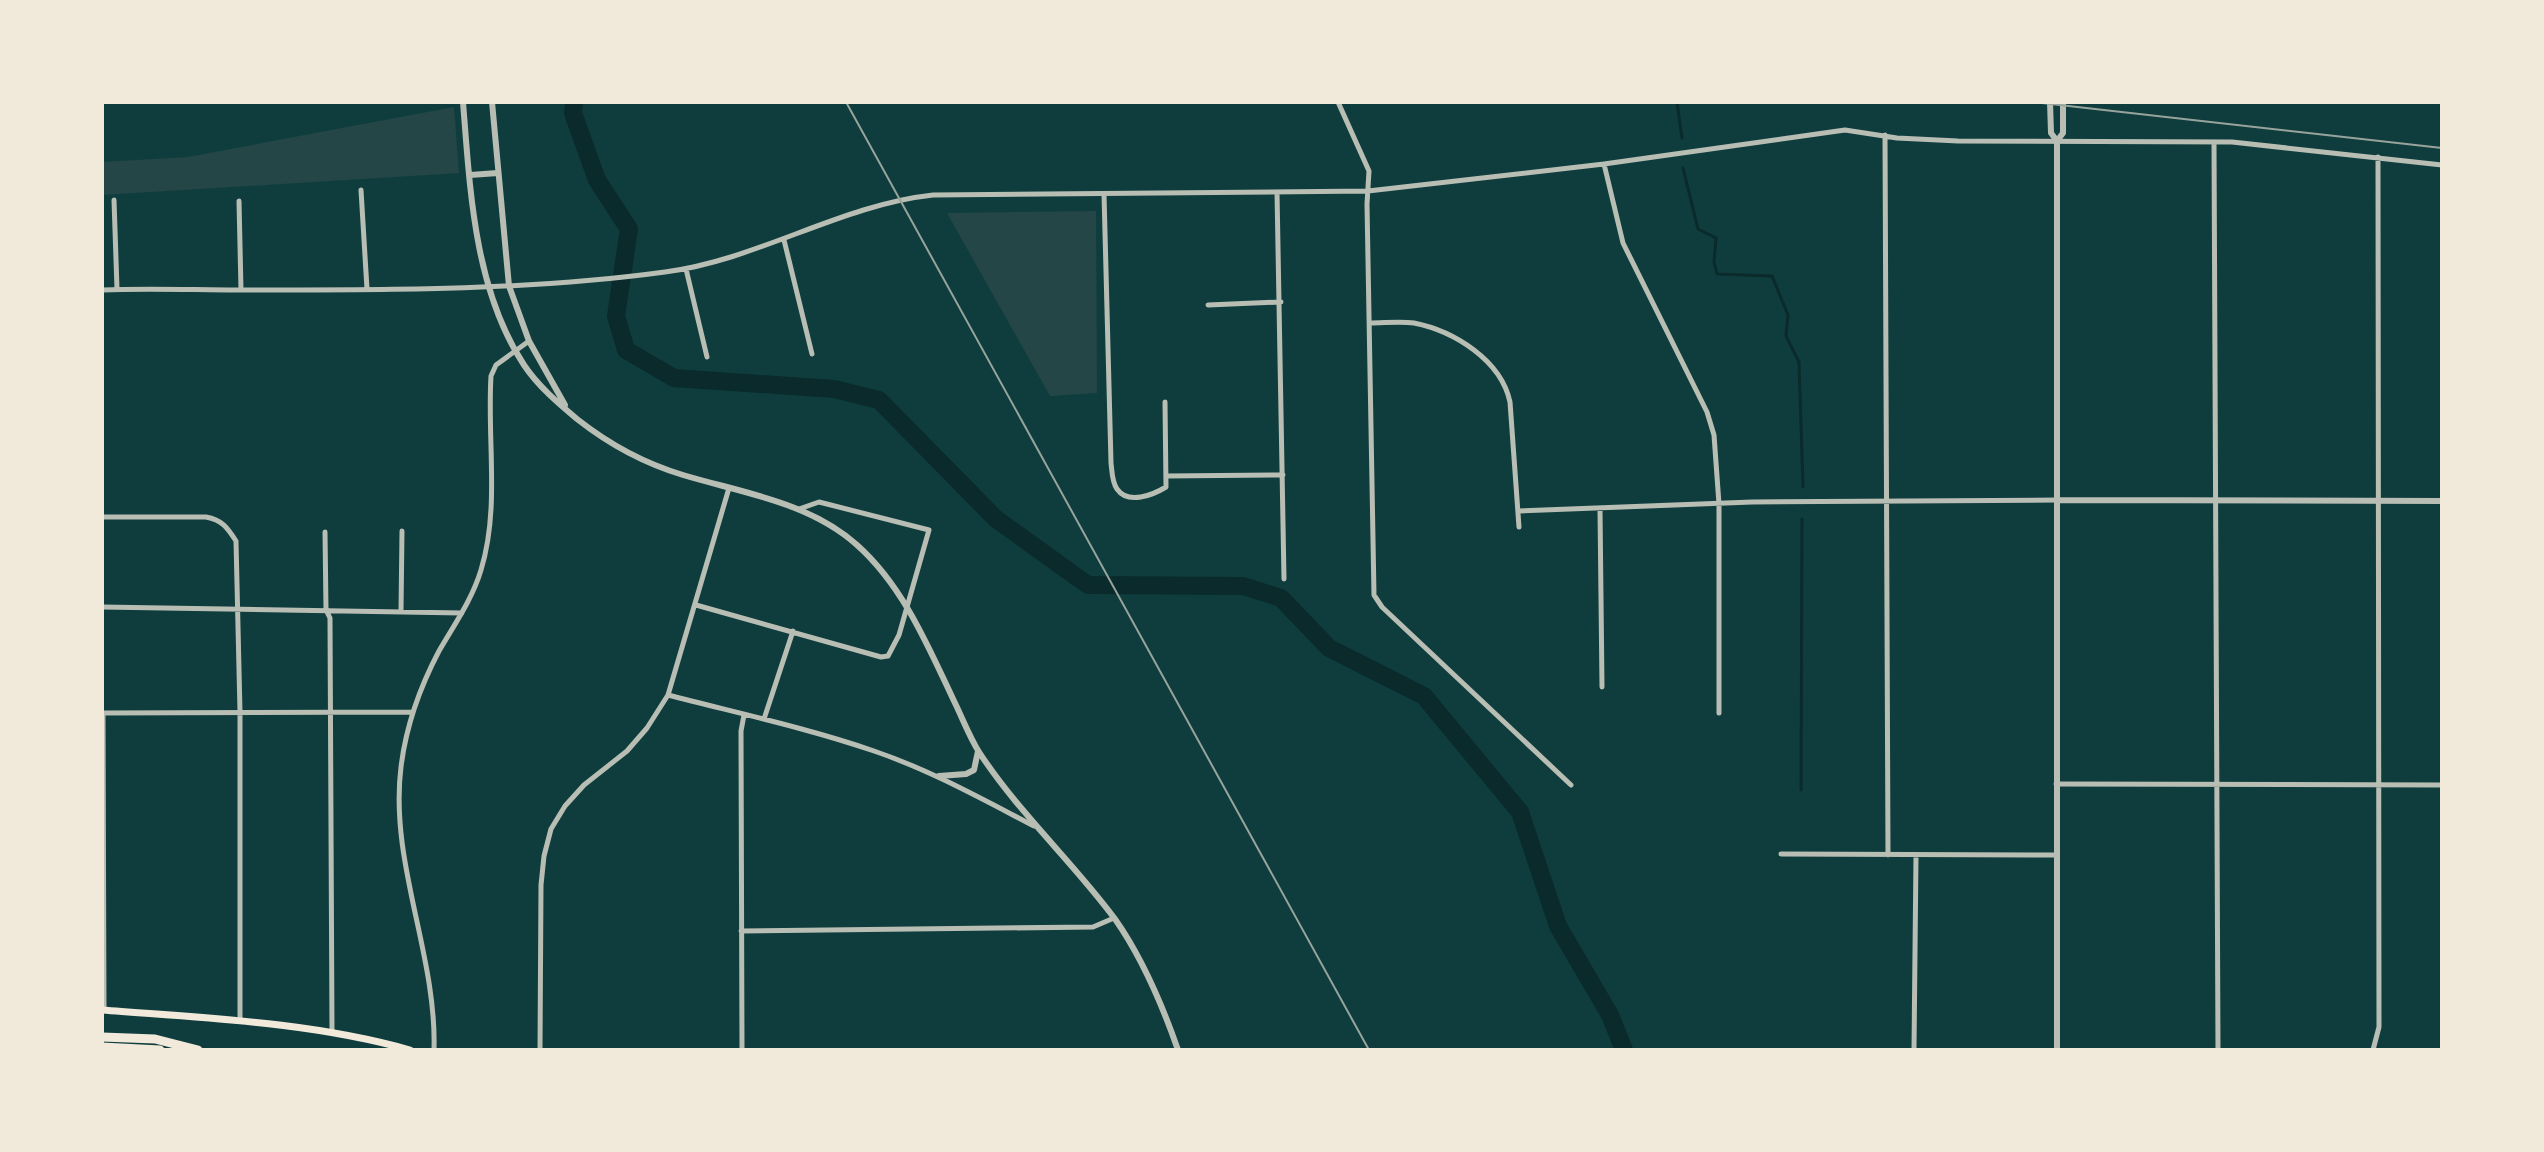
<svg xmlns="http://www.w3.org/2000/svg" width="2544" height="1152" font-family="'Nunito Sans',sans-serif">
  <rect width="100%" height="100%" fill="#0f3d3e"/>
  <path fill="#244646" d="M454,107L459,173L102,195V162L188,157Z
    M1096,211L1097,393L1050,396L947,213Z"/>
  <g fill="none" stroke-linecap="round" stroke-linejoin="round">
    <path stroke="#0a2a2b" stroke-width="3" d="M1677,102L1682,138
      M1683,168L1698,229L1716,238L1714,262L1717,274L1772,276L1788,315L1786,336L1799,362L1803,487
      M1801,790L1802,519"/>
    <path stroke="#0a2a2b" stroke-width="18" d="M574,102L573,113L597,180L629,229L616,316L626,350L674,378L834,389L879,400L996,519L1088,585L1243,586L1281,598L1329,648L1424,696L1520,812L1558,926L1610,1015L1624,1050"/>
    <path stroke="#b8beb3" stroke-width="5" d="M1338,102L1369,171L1367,204L1374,595L1382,607L1571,785
      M1885,135L1888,855
      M2214,142L2218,1050
      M1604,164L1623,243L1707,412L1714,435L1719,504V713
      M361,190L367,289
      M1277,192L1284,579
      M1104,194L1111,463C1112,471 1112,482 1117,489C1128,505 1153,495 1166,487L1165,402
      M114,200L117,289
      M239,201L241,290
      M784,240L812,354
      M686,269L707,357
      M102,290C148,288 195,290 242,290C383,290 525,291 665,272C758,260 840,205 933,195L1368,191L1604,164L1845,130L1897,138L1958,141L2232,142L2442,165
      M1208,305L1281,302
      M1370,323C1384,323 1400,321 1414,323C1454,331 1501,360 1510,402L1519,527
      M1167,476L1283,475
      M1600,509L1602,687
      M1518,511L1752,502L2058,500
      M102,517H206C222,520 227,527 236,541L240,712V1021
      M325,532L326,610L330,618L332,1033
      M696,605L881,657L888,656L899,635L929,530L819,502L799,509
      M102,607L462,613
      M401,611L402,531
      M668,695C737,713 807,728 874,751C930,770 982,799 1034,826
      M102,713L413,712
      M103,713L104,1010
      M764,719L793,631
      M2056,784L2442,785
      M1781,854L2056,855
      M741,931L1093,927L1114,918
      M434,1050C437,955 389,862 401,767C406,726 420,687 439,651C454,625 472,600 481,570C500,508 487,441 491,376L496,365L529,341
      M540,1050L541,885L544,856L551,829L565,806L584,785L627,751L647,728L668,695L729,488
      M742,1050L741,731L744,715
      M1914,1050L1916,855
      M2373,1050L2379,1027L2378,157"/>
    <path stroke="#b8beb3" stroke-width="6" d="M463,102C470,189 474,289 524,365C538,386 558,403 577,419C610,445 643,463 683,475C743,493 809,502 857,545C903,586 928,646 954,701C962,717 969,736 979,752C1018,812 1072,861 1115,919C1143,959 1162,1004 1178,1050
      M492,102L509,286L529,341L565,405
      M2050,102L2051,133L2057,141
      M470,175L498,173
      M2058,500L2442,501
      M939,776L966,774L974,770L978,751
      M2057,1050V141L2063,133V102"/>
    <path stroke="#f1e9da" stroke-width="7" d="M102,1010C203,1018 312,1022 410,1050"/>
    <path stroke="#f1e9da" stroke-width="9" d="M102,1037L155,1039L198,1050
      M102,1047L160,1050"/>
    <path stroke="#97a49c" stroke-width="2" d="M846,102L1369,1050
      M2033,102L2442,148"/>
  </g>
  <rect width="2544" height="1152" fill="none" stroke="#f1e9da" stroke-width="208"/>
</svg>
